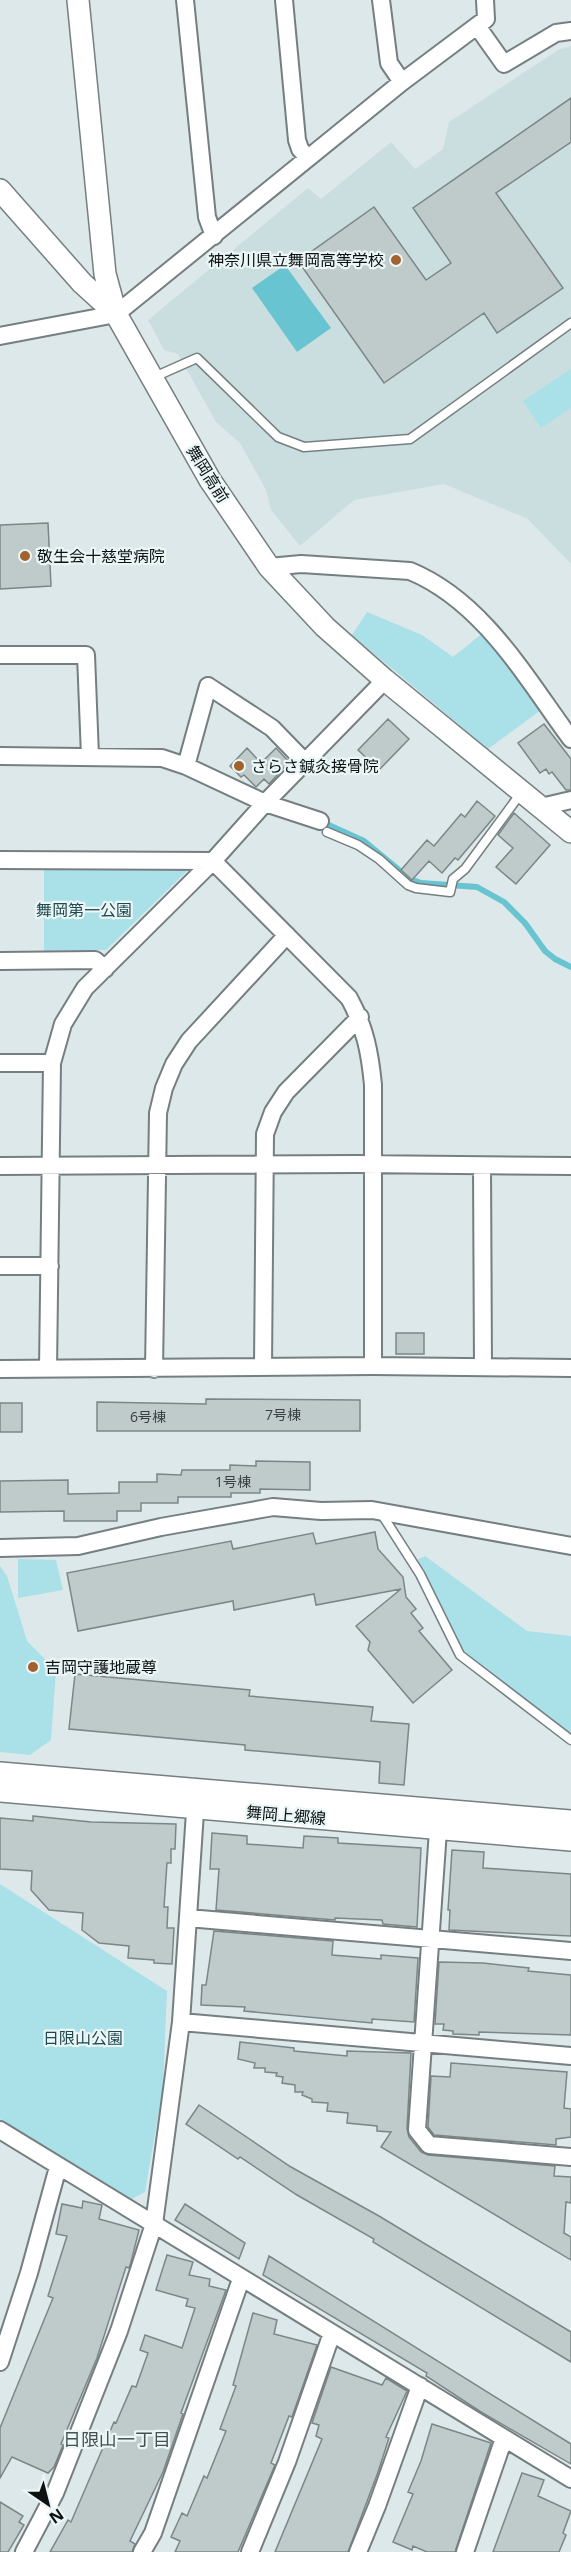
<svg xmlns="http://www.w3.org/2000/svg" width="571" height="2552" font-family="'Open Sans','Noto Sans JP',sans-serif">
  <rect width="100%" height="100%" fill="#dde8ea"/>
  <path fill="#cadee0" d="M571,46V564L528,519L444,484L354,500L300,546L271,510L266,490L240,443L216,422L178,354L164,350L148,320L308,188L321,199L391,142L415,169L443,149L449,122L558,50Z"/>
  <path fill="#aae0e7" d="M571,369V408L541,428L523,401Z
    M367,612L422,635L453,657L484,632L494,641L541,710L488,749L352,635Z
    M44,870H188L106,950L44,951Z
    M425,1556L527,1631L571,1636V1735L462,1653L417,1560Z
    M18,1559L56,1560L63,1590L18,1598Z
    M0,1566L7,1576L27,1641L56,1670L51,1740L30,1755L0,1752Z
    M0,1884L167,1991L163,2086L145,2192L132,2199L0,2119Z"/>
  <path fill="#68c4d0" d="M285,265L331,328L297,352L252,288Z"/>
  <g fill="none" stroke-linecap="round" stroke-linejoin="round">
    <path stroke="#68c4d0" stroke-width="6" d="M322,822L364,841L410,879L421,883L477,887L504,902L525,923L545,951L555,959L571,967"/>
  </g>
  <path fill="#bfcacb" stroke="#7c8687" stroke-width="1.5" d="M571,98V142L496,193L563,288L497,333L484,313L384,383L298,261L374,207L426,280L451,263L413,208Z
    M48,523L51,586L0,589V525Z
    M388,719L409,739L379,770L358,750Z
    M544,724L571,759V790H566L552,772L549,774L546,769L540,773L518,743Z
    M247,748L261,763L276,748L289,762L269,784L264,779L256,787L244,775L241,777L230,766Z
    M477,801L495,816L458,860L455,858L442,873L429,861L412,880L401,870L427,840L434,846L461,814L465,817Z
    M514,813L550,845L516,884L496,867L513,848L498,835Z
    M396,1333H424V1354H396Z
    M206,1399L360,1400V1431H97V1402L206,1404Z
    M0,1403H22V1432H0Z
    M256,1461L310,1462V1490L260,1489V1493H231V1497H178V1503H141V1511H117V1521H64V1511L0,1512V1481L68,1480V1494L119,1493V1482H157V1474L181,1475L182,1470H230V1465L256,1466Z
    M375,1532L378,1549L403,1577L406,1597L416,1609L411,1613L423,1628L419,1631L452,1670L413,1703L368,1650L370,1642L356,1626L401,1589L316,1605L314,1594L234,1610L233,1601L78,1631L67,1573L231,1541L233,1549L313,1533L316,1544Z
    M75,1674L250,1690L249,1696L373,1707L371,1721L409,1724L404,1785L379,1783L380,1762L245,1750V1745L69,1729Z
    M33,1816L91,1822L176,1824L175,1849H171V1863H167L164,1907H168L167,1928H174L172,1964L154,1963V1960L128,1958L129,1946L99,1943L82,1930L83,1913L49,1910L31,1890L32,1871L0,1869V1818L33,1821Z
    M212,1833L247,1836V1844L303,1848L304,1836L338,1838V1843L421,1848L417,1927L383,1924L382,1920L335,1918V1920L216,1910L219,1869H210Z
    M452,1850L484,1852L483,1868L571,1874V1936L449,1930L450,1910H448Z
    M214,1931L333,1941L332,1955L381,1959V1955L418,1958L414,2022L372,2019V2023L244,2011L245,2007L201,2005L202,1985H206Z
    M439,1962L483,1963L529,1968L528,1971L571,1975V2035L479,2032V2035L453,2034V2031L443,2030L444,2024H435Z
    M240,2042L294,2048V2051L347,2056V2051L411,2053L407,2129L409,2137L421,2152L428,2155L555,2166L554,2176L571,2177V2203L566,2202L564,2233L571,2237V2260L381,2147L391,2132L377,2131V2126L347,2123L348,2113L327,2111L328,2103L312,2102V2099L302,2095L303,2092H295V2085L282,2083L283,2077L276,2076L277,2073L265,2072V2068H254L255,2063L238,2059Z
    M451,2063L567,2072L564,2108L571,2109V2137L556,2139V2145L434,2135L428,2127L431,2076L450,2077Z
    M199,2105L291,2167L379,2216L571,2332V2362L373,2242L374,2239L297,2195L240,2157L238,2159L186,2124Z
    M83,2201L102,2205L99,2219L139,2230L131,2262L129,2268L126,2267L97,2358L61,2444L63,2445L54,2467L48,2473L12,2457L0,2478V2428L53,2298L48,2296L67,2236L56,2234L62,2204L82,2208Z
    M185,2204L245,2243L239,2259L175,2220Z
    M167,2255L193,2262L189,2275L210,2279L209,2286L226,2290L181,2413L183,2414L163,2472L130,2541L135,2544L132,2552H50L68,2520L71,2522L114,2422L116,2423L132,2386L136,2387L148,2353L140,2350L145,2335L182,2348L195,2308L186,2306L188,2299L156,2290Z
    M269,2256L571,2444V2464L481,2412L426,2376L427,2373L263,2275Z
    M253,2313L277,2320L274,2334L317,2345L292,2417L289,2416L271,2463L275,2465L238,2552H175L180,2541L171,2537L182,2513L187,2516L204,2476L207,2478L226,2431L220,2429L236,2386L233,2385Z
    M331,2367L382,2385L386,2378L407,2391L386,2437L389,2438L378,2472L348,2552H275L322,2439L316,2436L319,2425L312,2423Z
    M432,2424L491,2443L455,2552H427L413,2546L412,2550L393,2542L413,2494L408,2492L421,2461Z
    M522,2473L544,2480L538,2496L571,2511L563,2533L566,2535L559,2552H493Z
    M0,2502L23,2516L19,2522L24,2525L8,2552H0Z"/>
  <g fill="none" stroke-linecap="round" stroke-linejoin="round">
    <g stroke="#757f81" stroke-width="11">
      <path id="service" d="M152,378L197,358L278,437L304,447L410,439L571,323
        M327,832L358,845L379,859L408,885L416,888L450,892L453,879L465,869L521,793
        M381,1513L420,1574L460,1655L571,1740"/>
    </g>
    <g stroke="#757f81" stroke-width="20">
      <path id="minor" d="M185,0L207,217L214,236
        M284,0L297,140L300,149L308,158
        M381,0L389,63L402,82
        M477,26L504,64L556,33L571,31
        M0,336L116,314L402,82L486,19L485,0
        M269,567L301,564L410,571C483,601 526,678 571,739
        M0,655H86L90,756
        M0,756L162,758L186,766L265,803L320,821
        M186,766L208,686L272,728L305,762
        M541,807L571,800
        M0,860L213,861L349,998C365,1027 370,1053 373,1085V1366
        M0,961L95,960L105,969
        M0,1063H52
        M0,1166L356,1164L571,1166
        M482,1166L483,1367
        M0,1266H50
        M263,1367L265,1134L273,1112L286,1092L360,1017
        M0,1369L373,1366L571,1368
        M48,1369L52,1063L63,1024L85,988L213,861L265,803L385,680
        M154,1369L158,1113L164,1088L174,1064L189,1041L287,935
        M0,1548L78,1546L161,1527L273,1507L321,1511L372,1510L571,1546
        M439,1816L417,2130L429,2145L571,2157
        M188,1918L571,1951
        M181,2022L571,2056
        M0,2130L571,2479
        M0,2362L29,2273L58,2167
        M24,2552L55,2493L119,2331L154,2224L181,2022L196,1797
        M142,2552L153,2533L241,2279
        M250,2552L287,2462L332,2333
        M358,2552L377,2506L420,2386
        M465,2552L504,2438"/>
    </g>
    <g stroke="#757f81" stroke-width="24">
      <path id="tertiary" d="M78,0L105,274L116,314
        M0,190L82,283L116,314L210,480L269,567L325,627L385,680L571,832
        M0,1773L571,1821
        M0,1791L571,1840"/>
    </g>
    <use href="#service" stroke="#fff" stroke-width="8"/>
    <use href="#minor" stroke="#fff" stroke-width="16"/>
    <use href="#tertiary" stroke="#fff" stroke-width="21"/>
  </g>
  <g fill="#a3612d" stroke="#ebf6f7" stroke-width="2">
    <circle cx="396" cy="260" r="6"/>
    <circle cx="25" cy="556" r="6"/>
    <circle cx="239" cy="766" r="6"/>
    <circle cx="33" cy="1667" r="6"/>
  </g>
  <g text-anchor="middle" stroke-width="4.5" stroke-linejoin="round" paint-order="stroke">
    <g font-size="14" fill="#3a3f40">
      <text x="283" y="1420">7号棟</text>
      <text x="148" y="1422">6号棟</text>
      <text x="233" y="1487">1号棟</text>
    </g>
    <g font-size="16" fill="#0d1111" stroke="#ebf6f7" text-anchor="start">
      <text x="384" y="266" text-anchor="end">神奈川県立舞岡高等学校</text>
      <text x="37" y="562">敬生会十慈堂病院</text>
      <text x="251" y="772">さらさ鍼灸接骨院</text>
      <text x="45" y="1673">吉岡守護地蔵尊</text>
    </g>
    <g font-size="16" fill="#0d1111" stroke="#ebf6f7">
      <text transform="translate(208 474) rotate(58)" y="6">舞岡高前</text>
      <text transform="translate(286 1815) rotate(5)" y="6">舞岡上郷線</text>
    </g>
    <g font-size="16" fill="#204a4f" stroke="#ebf6f7">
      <text x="84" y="916">舞岡第一公園</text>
      <text x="83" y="2044">日限山公園</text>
    </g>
    <g font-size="18" fill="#475051" stroke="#ebf6f7">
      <text x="117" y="2446">日限山一丁目</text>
    </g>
  </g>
  <g transform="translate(48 2504) rotate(145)" stroke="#ebf6f7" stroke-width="4.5" paint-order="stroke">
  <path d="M0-4.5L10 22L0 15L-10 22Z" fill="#0d1111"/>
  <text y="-9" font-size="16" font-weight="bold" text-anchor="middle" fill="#0d1111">N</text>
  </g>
</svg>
